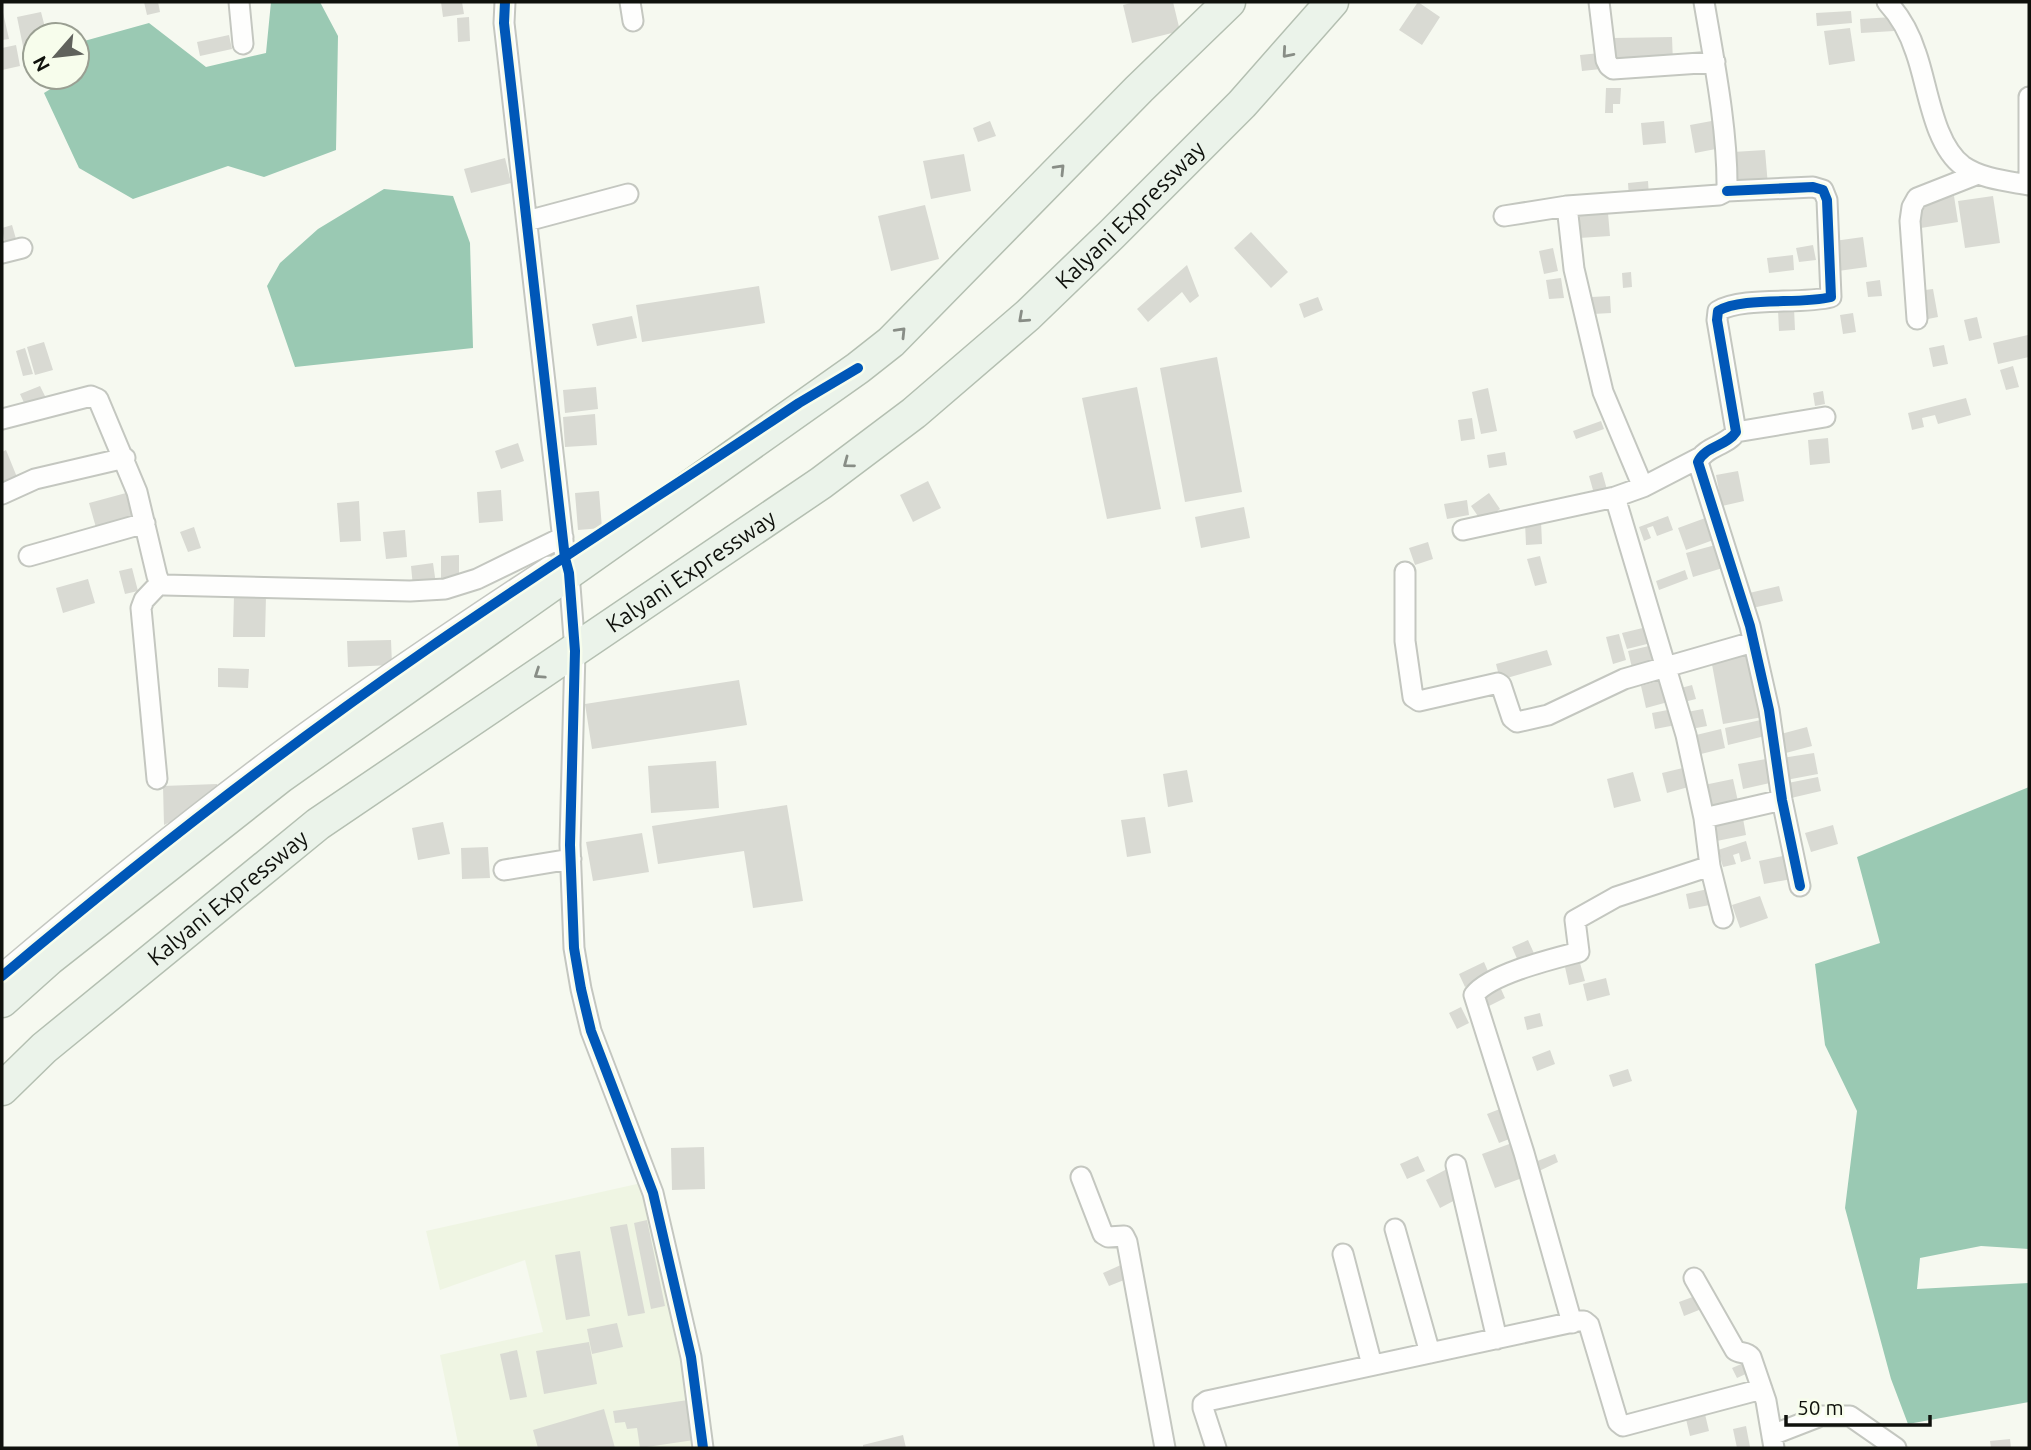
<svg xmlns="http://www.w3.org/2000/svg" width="2031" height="1450" font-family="Ubuntu,sans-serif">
  <rect width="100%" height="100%" fill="#f6f9f0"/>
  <path fill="#eff5e3" d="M646,1182L700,1448H459L440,1355L543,1332L525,1260L440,1290L426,1231Z"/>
  <path fill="#9ac9b3" d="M271,2H320L338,36L336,150L264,177L228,166L133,199L79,168L44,93L70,77H77V43L149,23L206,67L266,53Z
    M384,189L453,196L470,243L473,348L295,367L267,286L280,263L318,229Z
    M2029,787V1249L1981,1246L1920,1258L1917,1289L2029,1283V1402L1908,1424L1891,1379L1845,1208L1857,1111L1825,1045L1815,964L1880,943L1857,857Z"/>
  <path fill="#d9dad3" d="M144,2H158L160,12L147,15Z
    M441,2H462L464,14L443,17Z
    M1135,2H1173L1180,31L1132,43L1123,5Z
    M1418,2L1440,17L1422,45L1399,30Z
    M2,8L9,39L2,40Z
    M1851,11L1852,23L1817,26L1816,13Z
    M41,12L47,35H35V54L25,56L17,17Z
    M469,17L470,41L458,42L457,18Z
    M1893,17L1894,31L1861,33L1860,19Z
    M1850,28L1855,61L1829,65L1824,31Z
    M229,35L232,49L200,56L197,42Z
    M1672,37L1673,63L1613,65V38Z
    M16,45L20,66L2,70V48Z
    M1600,53L1601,69L1582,71L1580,55Z
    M1606,88H1621L1620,104H1613V113H1605Z
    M1717,120L1721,148L1695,153L1690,125Z
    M990,121L996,136L978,142L973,128Z
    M1664,121L1666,143L1643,145L1641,123Z
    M1765,150L1768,186L1737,189L1733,152Z
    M964,154L971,191L931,199L923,161Z
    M505,158L511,183L471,193L464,169Z
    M1648,181L1649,196L1629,198L1628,183Z
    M1954,196L1958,222L1921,228L1917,202Z
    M1993,196L2000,243L1965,248L1958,201Z
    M925,205L939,259L891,271L878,216Z
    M1608,213L1610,236L1579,238L1577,216Z
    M12,225L18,246L6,249L2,228Z
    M1251,232L1288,272L1271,288L1234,248Z
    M1863,237L1867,267L1838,271L1834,241Z
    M1813,245L1816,260L1799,262L1796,248Z
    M1553,248L1558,271L1544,274L1539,251Z
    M1793,255L1794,270L1769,273L1767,258Z
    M1187,265L1199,296L1190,303L1182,292L1148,322L1137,309Z
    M1631,272L1632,287L1623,288L1622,273Z
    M1561,278L1564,298L1549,299L1546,280Z
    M1880,280L1882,296L1868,297L1866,282Z
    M759,286L765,323L642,342L636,305Z
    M1933,289L1938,317L1923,320L1917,291Z
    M1610,296L1611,313L1593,314L1592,297Z
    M1318,297L1323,310L1304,318L1299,304Z
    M1794,308L1795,330L1779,331L1778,310Z
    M1853,313L1856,332L1843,334L1840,315Z
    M632,316L637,338L597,346L592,324Z
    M1977,317L1982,338L1969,341L1964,320Z
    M2028,335L2029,357L1998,364L1993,343Z
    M44,342L53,370L35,375L27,347Z
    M1944,345L1948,364L1933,367L1929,348Z
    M25,348L33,374L23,376L16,351Z
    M1217,357L1242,492L1185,502L1160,368Z
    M2013,366L2019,387L2006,390L2000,370Z
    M40,386L46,398L26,407L20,394Z
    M596,387L598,409L565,413L563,390Z
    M1137,387L1161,509L1107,519L1082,398Z
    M1488,388L1497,431L1481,434L1472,392Z
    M1823,391L1825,404L1815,406L1813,393Z
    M1966,398L1971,415L1938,424L1935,415L1922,418L1924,427L1912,430L1908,413Z
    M595,414L597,445L565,447L563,417Z
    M1472,418L1475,439L1461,441L1458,420Z
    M1601,421L1604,429L1576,439L1573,431Z
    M1828,438L1830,463L1810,465L1808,440Z
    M518,443L524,461L501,469L495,451Z
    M6,450L19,482L2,488V452Z
    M1505,452L1507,465L1489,468L1487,455Z
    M1738,471L1744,501L1722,506L1716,475Z
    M1602,472L1608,493L1595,497L1589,476Z
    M928,481L941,508L913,522L900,495Z
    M501,490L503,521L479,523L477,492Z
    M599,491L602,528L578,530L575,493Z
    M126,493L133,521L97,531L89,503Z
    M1489,493L1500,509L1482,522L1471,506Z
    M1467,500L1469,515L1447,519L1444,504Z
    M359,501L361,541L340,542L337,503Z
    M1244,507L1250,538L1201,548L1195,517Z
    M1668,516L1673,530L1657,536L1653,526L1647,528L1651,538L1644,541L1639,527Z
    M1708,517L1716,539L1686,550L1678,528Z
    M1541,521L1542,544L1526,545L1525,522Z
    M194,527L201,548L188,552L180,532Z
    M405,530L407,557L386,559L383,532Z
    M1428,542L1433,559L1415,565L1409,548Z
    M1719,544L1726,567L1693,577L1686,553Z
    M459,555V581H441V556Z
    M1540,556L1547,583L1535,586L1527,559Z
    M433,563L436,584L413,587L411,566Z
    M132,568L138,591L125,594L119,571Z
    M1685,570L1688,579L1659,590L1656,581Z
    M88,579L95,603L63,613L56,588Z
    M1779,586L1783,601L1748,609L1745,594Z
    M234,595L266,596L265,637H233Z
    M1651,626L1655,642L1627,649L1622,633Z
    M1619,634L1626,660L1613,664L1606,637Z
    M391,640L392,665L348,667L347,641Z
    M1657,644L1662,665L1633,672L1628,651Z
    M1547,650L1552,665L1500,680L1496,664Z
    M1752,652L1763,717L1723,724L1711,659Z
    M218,668L249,669L248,688L218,687Z
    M739,680L747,725L592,749L585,704Z
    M1662,680L1668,702L1646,708L1641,686Z
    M1692,685L1696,699L1684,702L1681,688Z
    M1673,709L1676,725L1655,729L1652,713Z
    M1703,709L1707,726L1691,729L1687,712Z
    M1765,719L1769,735L1728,745L1725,728Z
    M1807,727L1812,746L1782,754L1777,735Z
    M1721,729L1725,748L1697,755L1692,736Z
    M1814,753L1818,774L1786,780L1782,758Z
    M1766,759L1770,783L1743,789L1738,764Z
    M716,761L719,808L651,813L648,766Z
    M1687,767L1692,786L1667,793L1662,773Z
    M1187,770L1193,802L1168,807L1163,774Z
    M1633,772L1641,801L1614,808L1607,779Z
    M1818,777L1821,791L1791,798L1788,783Z
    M1733,779L1739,806L1711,813L1704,785Z
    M217,784L218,799L164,825L163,786Z
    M787,805L803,901L753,908L744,851L658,864L652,826Z
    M1742,813L1746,835L1712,842L1708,819Z
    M1145,817L1151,853L1127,857L1121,820Z
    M443,822L450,854L418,860L412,828Z
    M1833,825L1838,844L1811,852L1805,833Z
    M642,833L649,872L593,881L586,842Z
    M1746,841L1751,859L1741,862L1739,853L1733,855L1736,864L1723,867L1718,850Z
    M488,847L490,878L462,879L461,848Z
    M1792,854L1797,878L1764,884L1759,861Z
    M1712,888L1715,904L1689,909L1686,894Z
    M1760,896L1768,918L1740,928L1732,905Z
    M1528,940L1537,960L1521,968L1512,947Z
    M1484,962L1490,976L1465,987L1459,974Z
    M1580,963L1585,981L1569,985L1565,967Z
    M1606,978L1610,995L1587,1001L1583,984Z
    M1501,989L1505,998L1487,1007L1482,998Z
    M1461,1007L1469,1023L1457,1029L1449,1013Z
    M1540,1013L1543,1026L1527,1030L1524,1017Z
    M1550,1050L1555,1064L1537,1071L1532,1057Z
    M1628,1069L1632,1081L1613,1087L1609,1075Z
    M1505,1107L1517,1136L1499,1143L1487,1114Z
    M1512,1143L1525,1177L1495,1188L1482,1154Z
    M704,1147L705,1189L672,1190L671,1148Z
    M1555,1154L1558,1162L1539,1171L1535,1162Z
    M1418,1156L1425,1171L1407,1179L1400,1164Z
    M1447,1169L1461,1197L1440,1208L1426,1180Z
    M647,1220L665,1306L651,1309L634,1223Z
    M627,1224L645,1313L628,1316L610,1227Z
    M580,1251L590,1316L566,1320L555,1255Z
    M1123,1264L1129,1278L1109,1286L1103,1273Z
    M1698,1295L1704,1308L1684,1316L1679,1302Z
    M617,1323L623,1347L592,1354L587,1329Z
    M589,1342L597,1384L544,1394L536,1351Z
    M517,1350L527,1397L510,1400L500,1354Z
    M1746,1362L1750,1372L1737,1378L1732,1368Z
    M688,1400L694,1440L640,1448L637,1428L627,1429L625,1422L615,1423L613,1411Z
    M604,1409L615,1448H538L533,1430Z
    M1704,1410L1709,1431L1690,1436L1685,1415Z
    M1746,1426L1750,1447L1737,1448L1733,1429Z
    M903,1435L906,1448H863V1445Z
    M2010,1439L2011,1448H1991L1990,1441Z"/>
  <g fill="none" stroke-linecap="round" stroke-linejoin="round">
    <g stroke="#c4c7c0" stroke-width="23">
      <path id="minor" d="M239,2L243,44
        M505,2L504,23L565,558L569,573L575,651L570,845L574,948L581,989L591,1031L653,1193L691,1357L703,1448
        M630,2L633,21
        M1599,2L1606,60L1609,66L1613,69L1715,62
        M1887,2C1900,16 1910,34 1916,53C1928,86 1933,144 1963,166C1982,179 2007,181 2029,185
        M2029,185V97
        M1727,191L1813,187L1823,190L1827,200L1831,297C1801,305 1743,296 1718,311L1717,320L1736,432C1727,446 1705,446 1698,462L1750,626L1769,710L1782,800L1800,886
        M1567,206L1574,269L1603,392L1643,487
        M1504,216L1567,206L1719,195L1727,191C1728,131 1714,61 1704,2
        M527,221L628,194
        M2,253L22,248
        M1917,319L1910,221L1912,207L1917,198L1978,174
        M2,419L91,396L98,399L137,492L157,576L160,583L164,585L410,591L445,589L477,579L563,537
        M1736,432L1825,417
        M2,494L35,479L125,458
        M1615,497L1686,735L1704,818L1710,866L1723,918
        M1463,530L1615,497L1643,487L1699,458
        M29,556L145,523
        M1405,572V641L1413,697L1419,701L1498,683L1501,685L1512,718L1517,722L1548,715L1624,679L1753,642
        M157,779L141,608L144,600L160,583
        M1704,818L1782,800
        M504,870L571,859
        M1456,1165L1497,1339
        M1081,1177L1103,1234L1108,1237L1124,1236L1127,1242L1165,1448
        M1395,1229L1430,1353
        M1343,1254L1372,1365
        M1694,1278L1735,1350C1740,1354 1746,1351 1751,1357L1766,1401L1774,1448
        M1572,1323L1524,1153L1474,995C1490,974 1552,959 1579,952L1575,920L1616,897L1710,866
        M1772,1435L1821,1416H1850L1896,1448
        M1216,1448L1203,1408V1404L1207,1401L1578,1321H1584L1589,1325L1618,1422L1623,1426L1762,1389"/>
    </g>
    <g stroke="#c4c7c0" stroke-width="26">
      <path id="tertiary" d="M2,976C88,903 176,832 266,764C358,695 454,631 550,568"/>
    </g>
    <g stroke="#b4bfb1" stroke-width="35">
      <g id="trunk">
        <path d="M2,1001L49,959L280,777L858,368L891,342L1139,89L1229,2"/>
        <path id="s1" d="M2,1089L44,1048L318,824L821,483L914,413L1028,315L1112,234L1242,104L1332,2"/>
      </g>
    </g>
    <use href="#minor" stroke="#fefefd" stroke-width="19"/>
    <use href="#tertiary" stroke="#fefefd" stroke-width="23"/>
    <use href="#trunk" stroke="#ebf3ea" stroke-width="32"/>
    <g stroke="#f7fdec" stroke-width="15">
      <path id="cycleway" d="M505,2L504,23L565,558L569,573L575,651L570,845L574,948L581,989L591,1031L653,1193L691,1357L703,1448
        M1727,191L1813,187L1823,190L1827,200L1831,297C1801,305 1743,296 1718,311L1717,320L1736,432C1727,446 1705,446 1698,462L1750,626L1769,710L1782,800L1800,886
        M2,976C139,861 281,750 429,648C551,564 676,485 799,403L858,368"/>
    </g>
    <use href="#cycleway" stroke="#0057b8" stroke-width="10"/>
  </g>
  <defs><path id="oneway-chevron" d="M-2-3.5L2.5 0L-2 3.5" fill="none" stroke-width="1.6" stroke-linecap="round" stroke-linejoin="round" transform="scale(1.75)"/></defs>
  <g stroke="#888d86">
    <use href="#oneway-chevron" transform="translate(1287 53) rotate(131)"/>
    <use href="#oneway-chevron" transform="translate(1060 169) rotate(-46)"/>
    <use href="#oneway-chevron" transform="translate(1023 318) rotate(138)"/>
    <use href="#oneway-chevron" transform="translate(901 332) rotate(-46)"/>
    <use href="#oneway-chevron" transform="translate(848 463) rotate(143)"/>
    <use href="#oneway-chevron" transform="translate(539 674) rotate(146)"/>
  </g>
  <g text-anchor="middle" stroke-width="5" stroke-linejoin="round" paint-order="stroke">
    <g font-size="23" fill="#0f110c" stroke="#f7fdec">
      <text dy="8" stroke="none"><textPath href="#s1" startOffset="1430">Kalyani Expressway</textPath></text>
      <text dy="8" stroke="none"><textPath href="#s1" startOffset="863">Kalyani Expressway</textPath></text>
      <text dy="8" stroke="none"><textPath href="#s1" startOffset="296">Kalyani Expressway</textPath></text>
    </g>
  </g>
  <rect width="2031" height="1450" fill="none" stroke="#0f110c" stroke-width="7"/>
  <g transform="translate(56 56) rotate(242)"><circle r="33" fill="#f7fdec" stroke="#9a9f92" stroke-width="2"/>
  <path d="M0-5L12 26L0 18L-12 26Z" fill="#60625c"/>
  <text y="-10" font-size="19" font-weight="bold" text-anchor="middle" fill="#0f110c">N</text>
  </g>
  <path d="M1786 1415v10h144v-10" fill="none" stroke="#0f110c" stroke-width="3.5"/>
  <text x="1797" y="1415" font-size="21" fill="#0f110c" stroke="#f7fdec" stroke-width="5" paint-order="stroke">50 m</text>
</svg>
